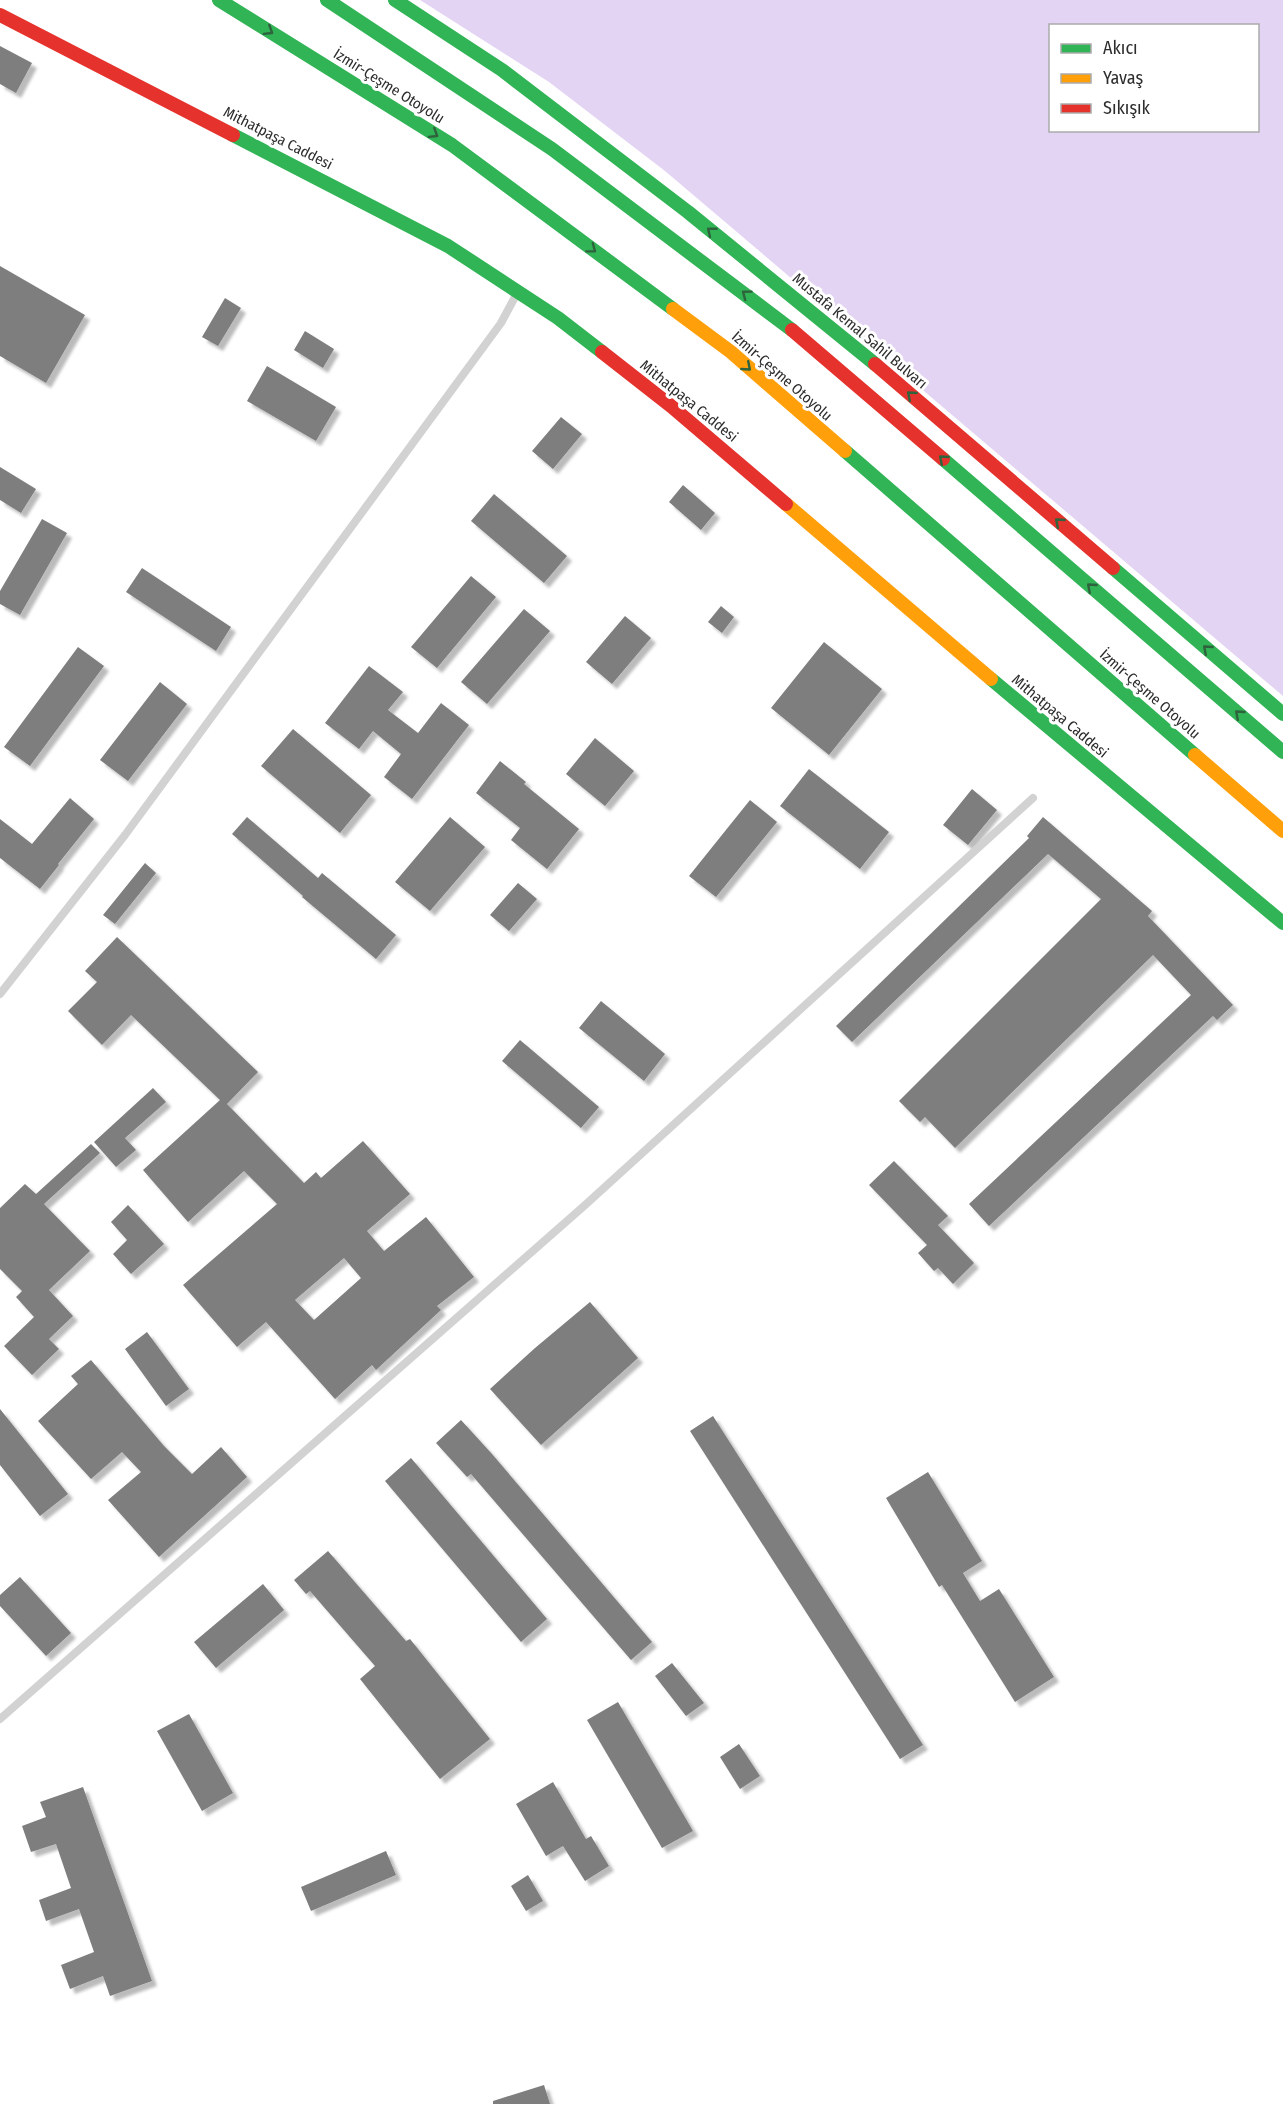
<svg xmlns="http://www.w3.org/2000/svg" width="1283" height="2104" font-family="'Fira Sans Condensed',sans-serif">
  <defs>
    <filter id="shadow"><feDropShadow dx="5" dy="5" stdDeviation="1.5" flood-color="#0004"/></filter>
  </defs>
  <rect width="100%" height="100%" fill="#fff"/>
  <path fill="#e4d4f3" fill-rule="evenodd" d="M420,0H1283V696L665,171L549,82ZM1050,26H1258V130H1050Z"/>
  <path fill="#7e7e7e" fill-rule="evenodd" filter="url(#shadow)" d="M0,46L32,63L16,93L0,84Z
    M0,266L85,315L46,383L0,356Z
    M225,298L241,308L218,346L202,337Z
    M305,331L334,349L323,368L294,350Z
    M267,366L336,407L316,441L247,401Z
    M561,417L582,434L553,469L532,451Z
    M0,467L36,489L21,513L0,500Z
    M683,485L715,513L701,530L669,502Z
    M494,494L567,556L544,583L471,521Z
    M42,519L67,533L20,615L0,604V591Z
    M142,568L231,627L216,651L126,592Z
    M471,576L496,597L437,668L411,647Z
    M721,606L734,617L722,633L708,622Z
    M524,609L550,631L487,704L461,682Z
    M625,616L651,638L612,684L586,662Z
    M824,642L882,689L829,755L771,708Z
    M78,647L104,666L30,766L4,747Z
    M369,666L403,692L388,710L418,733L441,703L469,725L412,799L384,777L401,754L373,731L359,749L325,723Z
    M160,682L187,704L128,781L100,760Z
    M293,729L371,795L340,833L261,766Z
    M595,738L634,771L605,806L566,774Z
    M500,761L526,782L524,784L579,829L547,869L511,840L520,828L476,793Z
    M809,769L889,832L860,869L780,806Z
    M972,789L997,810L968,845L943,825Z
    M70,798L94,819L58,864L59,865L40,889L0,858V819L32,844Z
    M750,800L777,822L716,897L689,876Z
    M247,817L318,878L322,873L396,935L376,959L302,897L303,896L232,834Z
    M450,817L485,847L430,911L395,882Z
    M1043,817L1152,911L1148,916L1233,1005L1217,1020L1213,1016L989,1226L969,1204L1191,995L1153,955L955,1148L925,1117L920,1122L899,1101L1101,899L1048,854L852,1042L836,1026L1029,838L1027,836Z
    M145,863L156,873L115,924L103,915Z
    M518,883L537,899L509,931L490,915Z
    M117,937L258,1072L227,1104L304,1183L316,1172L321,1178L363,1141L410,1194L367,1231L384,1251L426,1217L474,1277L437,1306L441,1310L376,1370L372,1365L335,1399L266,1322L237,1347L183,1285L277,1204L244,1171L188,1222L143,1170L220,1100L131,1015L102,1045L68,1011L97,982L85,971ZM344,1258L361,1278L314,1320L295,1300Z
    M601,1001L665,1054L644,1081L579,1028Z
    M520,1040L599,1107L581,1128L502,1061Z
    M153,1088L166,1102L125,1138L136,1150L116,1167L94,1142Z
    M91,1144L100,1153L44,1204L90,1251L49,1290L73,1316L49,1339L59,1349L32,1375L4,1346L34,1317L16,1297L22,1291L0,1269V1208L25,1184L36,1194Z
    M894,1161L948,1216L938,1225L974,1263L953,1284L938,1268L934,1271L918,1253L927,1245L869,1185Z
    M128,1205L164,1244L131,1274L113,1254L127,1240L111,1222Z
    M590,1302L638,1358L541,1445L490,1389L535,1348Z
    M147,1332L189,1389L166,1406L125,1349Z
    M91,1360L164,1446L192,1474L221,1447L247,1477L159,1557L108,1500L141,1472L122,1452L91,1479L38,1421L78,1384L71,1376Z
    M0,1409L68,1494L40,1516L0,1465Z
    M713,1416L923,1745L900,1759L690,1431Z
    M461,1420L492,1454L652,1642L631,1660L471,1474L467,1477L436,1443Z
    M411,1458L547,1619L521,1642L385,1481Z
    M928,1472L982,1561L963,1573L980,1601L999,1589L1054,1677L1015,1702L942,1585L939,1587L886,1498Z
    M328,1551L406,1641L410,1639L490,1739L440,1779L360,1679L375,1666L310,1591L306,1594L294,1580Z
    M20,1577L71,1633L46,1656L0,1606V1595Z
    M263,1584L284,1610L216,1668L194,1642Z
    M672,1663L704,1703L686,1716L655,1676Z
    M618,1702L693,1831L662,1848L587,1720Z
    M189,1714L233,1793L202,1811L157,1731Z
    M739,1744L760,1776L740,1789L720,1757Z
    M553,1782L586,1839L591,1836L609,1866L585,1881L563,1846L546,1856L516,1804Z
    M83,1787L152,1981L110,1996L103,1976L70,1989L61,1965L94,1952L79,1909L46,1921L39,1900L71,1888L56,1844L31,1852L22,1826L46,1817L40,1802Z
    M386,1851L396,1875L311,1911L301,1887Z
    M528,1875L543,1901L526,1911L511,1886Z
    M544,2085L550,2104H493V2101Z"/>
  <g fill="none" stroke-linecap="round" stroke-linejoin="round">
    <path stroke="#d2d2d2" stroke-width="8" d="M0,994L125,835L501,323L516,295
      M0,1719L584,1206L1033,798"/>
    <path stroke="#30b455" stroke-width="14" d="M219,0L452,145L673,309
      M327,0L552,149L792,330
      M395,0L502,70L688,212L875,364
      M233,135L448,246L558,318L602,352
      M845,451L1195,755
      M943,459L1283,752
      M1113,568L1283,714
      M991,679L1283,923"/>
    <path stroke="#ff9f0a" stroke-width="14" d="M673,309L731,352L845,451
      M786,504L991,679
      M1195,755L1283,831"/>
    <path stroke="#e5322d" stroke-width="14" d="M0,15L233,135
      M792,330L943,459
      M602,352L671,406L786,504
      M875,364L1113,568"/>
  </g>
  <defs><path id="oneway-chevron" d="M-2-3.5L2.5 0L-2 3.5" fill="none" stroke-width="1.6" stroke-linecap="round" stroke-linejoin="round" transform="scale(1.5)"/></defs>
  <g stroke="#2e633d">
    <use href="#oneway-chevron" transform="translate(269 31) rotate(32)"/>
    <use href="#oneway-chevron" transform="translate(434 134) rotate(32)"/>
    <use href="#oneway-chevron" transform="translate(711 231) rotate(-141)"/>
    <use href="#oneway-chevron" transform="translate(592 249) rotate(37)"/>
    <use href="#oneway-chevron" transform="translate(746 294) rotate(-143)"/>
    <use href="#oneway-chevron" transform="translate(747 367) rotate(41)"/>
    <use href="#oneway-chevron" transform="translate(911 395) rotate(-139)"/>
    <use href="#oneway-chevron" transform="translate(943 459) rotate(-139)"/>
    <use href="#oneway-chevron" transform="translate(1059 522) rotate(-139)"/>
    <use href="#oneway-chevron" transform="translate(1091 587) rotate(-139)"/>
    <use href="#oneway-chevron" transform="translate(1207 649) rotate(-139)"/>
    <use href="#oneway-chevron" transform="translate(1239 714) rotate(-139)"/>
  </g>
  <g text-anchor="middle" stroke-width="6" stroke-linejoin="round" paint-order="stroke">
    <g font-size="15" fill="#2d2d2d" stroke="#fff">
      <text transform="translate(389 86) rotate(32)" y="5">İzmir-Çeşme Otoyolu</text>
      <text transform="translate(278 138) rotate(27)" y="5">Mithatpaşa Caddesi</text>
      <text transform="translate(860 331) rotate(40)" y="5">Mustafa Kemal Sahil Bulvarı</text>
      <text transform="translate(782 376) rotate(41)" y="5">İzmir-Çeşme Otoyolu</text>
      <text transform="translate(689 401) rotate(39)" y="5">Mithatpaşa Caddesi</text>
      <text transform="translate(1150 694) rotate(41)" y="5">İzmir-Çeşme Otoyolu</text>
      <text transform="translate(1060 716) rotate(40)" y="5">Mithatpaşa Caddesi</text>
    </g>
  </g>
  <rect x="1049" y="24" width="210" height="108" fill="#ffffff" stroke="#ababab" stroke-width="1.5"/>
  <rect x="1061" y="44" width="30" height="9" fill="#30b455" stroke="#ababab" stroke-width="1.5"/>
  <text x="1103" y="54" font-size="18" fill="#2d2d2d">Akıcı</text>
  <rect x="1061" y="74" width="30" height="9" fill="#ff9f0a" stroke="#ababab" stroke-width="1.5"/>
  <text x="1103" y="84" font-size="18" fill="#2d2d2d">Yavaş</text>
  <rect x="1061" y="104" width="30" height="9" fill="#e5322d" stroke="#ababab" stroke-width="1.5"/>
  <text x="1103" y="114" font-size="18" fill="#2d2d2d">Sıkışık</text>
</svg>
